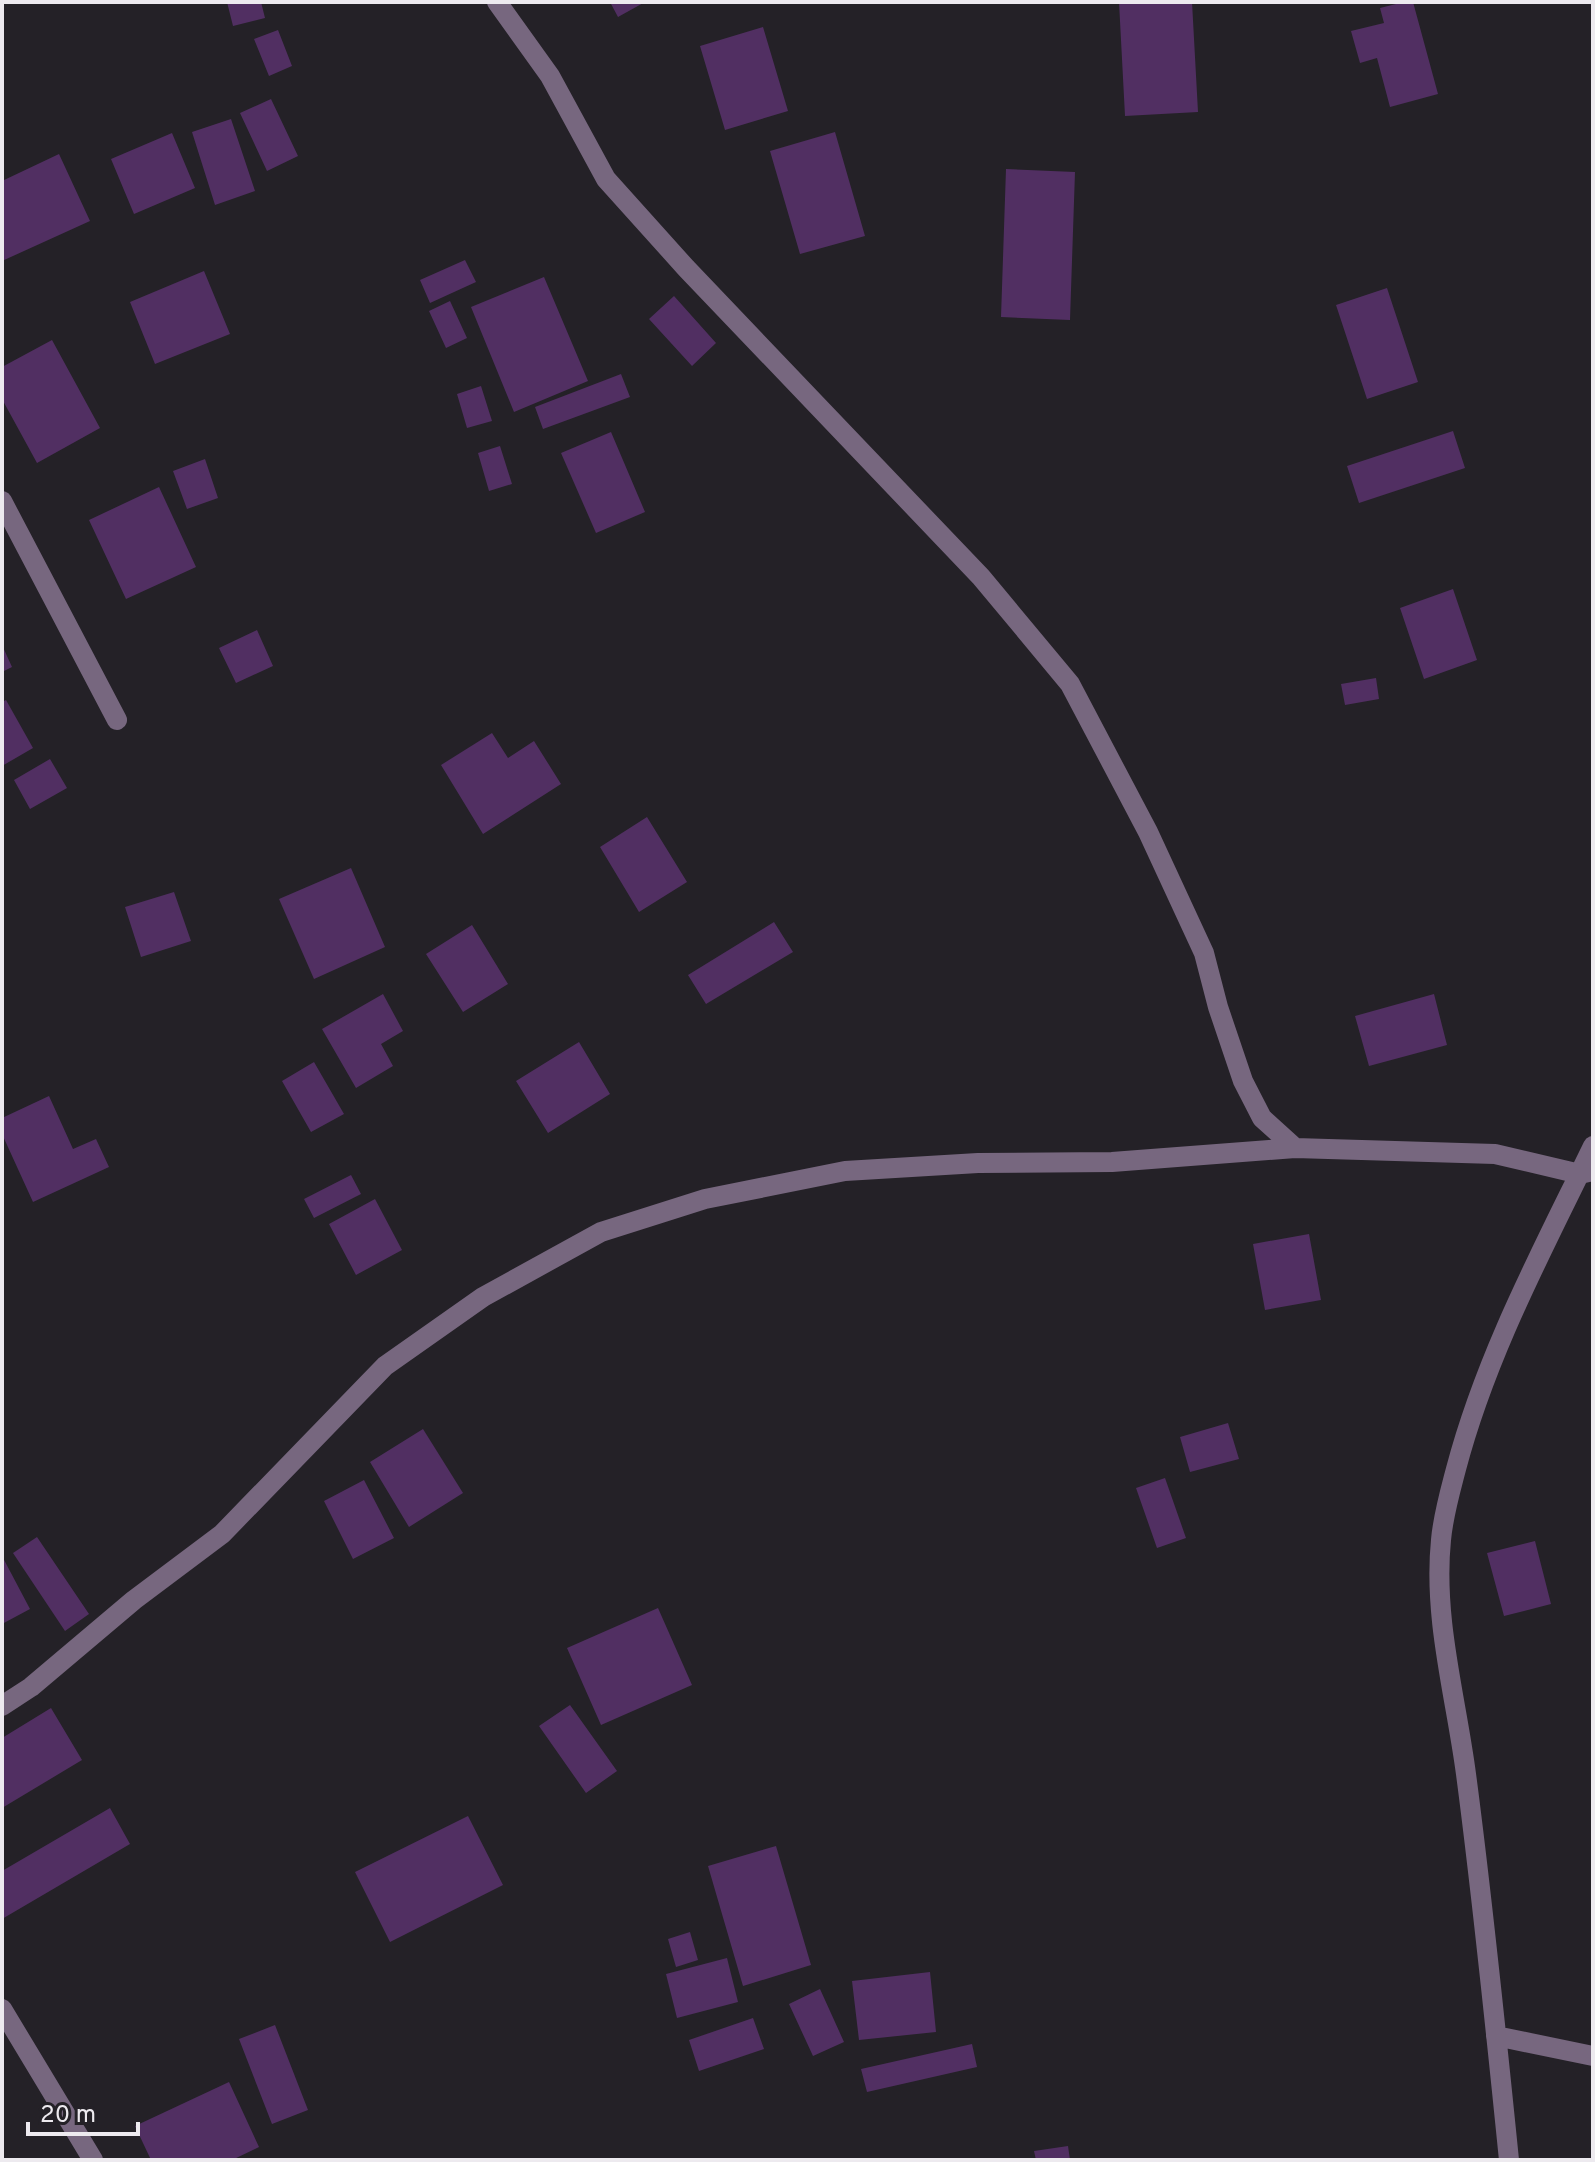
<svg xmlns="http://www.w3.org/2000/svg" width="1595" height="2162" font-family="Overpass,sans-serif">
  <rect width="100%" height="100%" fill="#242127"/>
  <path fill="#512f62" d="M227,2H261L265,18L233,26Z
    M610,2H645L618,17Z
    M1119,2H1192L1198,112L1125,116Z
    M1404,2H1413L1438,94L1390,107L1377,58L1360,63L1351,31L1384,23L1380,8Z
    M763,27L788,111L725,130L700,46Z
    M278,30L292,66L269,76L254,39Z
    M271,99L298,156L267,171L240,113Z
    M231,119L255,191L215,205L192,132Z
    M835,132L865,236L800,254L770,151Z
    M172,133L195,188L134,214L111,159Z
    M59,154L90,221L2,261V181Z
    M1006,169L1075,172L1070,320L1001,317Z
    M465,260L476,282L430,303L420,280Z
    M204,271L230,334L155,364L130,302Z
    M544,277L588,381L514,412L471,307Z
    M1387,288L1418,382L1367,399L1336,305Z
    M674,296L716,343L692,366L649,319Z
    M450,301L467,338L446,348L429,311Z
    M52,340L100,428L37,463L2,399V367Z
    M621,374L630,397L543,429L535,407Z
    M481,386L492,421L467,428L457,394Z
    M1453,431L1465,468L1359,503L1347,466Z
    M611,432L645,512L596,533L561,453Z
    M500,446L512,484L489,491L478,453Z
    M205,459L218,498L187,509L173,471Z
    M159,487L196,567L126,599L89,520Z
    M1453,589L1477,660L1424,679L1400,608Z
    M257,630L273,666L236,683L219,648Z
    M2,645L12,667L2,672Z
    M1376,678L1379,699L1345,705L1341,684Z
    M6,700L33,748L2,766V702Z
    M492,733L508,758L534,741L561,784L483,834L441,765Z
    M50,759L67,788L30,809L14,780Z
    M647,817L687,882L639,912L600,847Z
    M351,868L385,947L314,979L279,899Z
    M174,892L191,941L141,957L125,907Z
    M774,922L793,952L706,1004L688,975Z
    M472,925L508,984L463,1012L426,954Z
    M383,994L403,1031L381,1044L393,1066L356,1088L322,1029Z
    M1434,994L1447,1045L1369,1066L1355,1016Z
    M579,1042L610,1094L548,1133L516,1081Z
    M314,1062L344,1114L311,1132L282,1081Z
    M49,1096L73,1149L96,1139L109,1167L33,1202L2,1134V1118Z
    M351,1175L361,1194L314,1218L304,1199Z
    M375,1199L402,1250L356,1275L329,1224Z
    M1309,1234L1321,1300L1265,1310L1253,1244Z
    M1228,1423L1239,1459L1190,1472L1180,1437Z
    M423,1429L463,1493L409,1527L370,1462Z
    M1165,1478L1186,1538L1157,1548L1136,1488Z
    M364,1480L394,1538L353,1559L324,1501Z
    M37,1537L89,1614L65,1631L13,1553Z
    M1535,1541L1551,1604L1504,1616L1487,1553Z
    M2,1556L30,1609L2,1624Z
    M658,1608L692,1685L601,1725L567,1648Z
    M570,1705L617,1771L586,1793L539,1726Z
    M51,1708L82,1760L2,1808V1738Z
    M110,1808L130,1844L2,1919V1871Z
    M468,1816L503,1885L390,1942L355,1872Z
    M776,1846L811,1965L743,1986L708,1866Z
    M690,1932L698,1960L676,1967L668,1939Z
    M727,1958L738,2002L677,2018L666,1974Z
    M930,1972L936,2032L859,2040L852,1981Z
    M820,1989L844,2042L813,2056L789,2004Z
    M753,2018L764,2049L699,2071L689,2040Z
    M275,2025L308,2110L272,2124L239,2039Z
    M972,2044L977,2067L867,2092L861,2069Z
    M229,2082L259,2147L232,2160H151L135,2126Z
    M1068,2146L1070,2160H1036L1034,2151Z"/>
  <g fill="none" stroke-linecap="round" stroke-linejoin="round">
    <path stroke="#77677f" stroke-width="20" d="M497,2L550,76L606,179L686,268L981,577L1070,684L1148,832L1204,953L1218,1007L1243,1081L1262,1118L1295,1148L1495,1154L1580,1174L1593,1171
      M2,501L117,720
      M2,1706L31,1687L134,1600L222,1534L385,1366L483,1297L601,1232L705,1199L845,1171L978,1163L1112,1162L1295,1148
      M2,2009L93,2160
      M1496,2036L1593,2056
      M1509,2160C1496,2031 1483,1903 1466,1774C1456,1697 1433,1619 1441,1540C1443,1516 1450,1492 1456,1469C1486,1355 1542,1251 1593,1146"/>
  </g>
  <rect width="1595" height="2162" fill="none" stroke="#edeaef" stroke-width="8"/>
  <path d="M28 2122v12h110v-12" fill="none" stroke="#edeaef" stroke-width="4"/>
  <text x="40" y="2122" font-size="24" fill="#edeaef" stroke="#242127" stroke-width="6" paint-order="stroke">20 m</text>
</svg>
